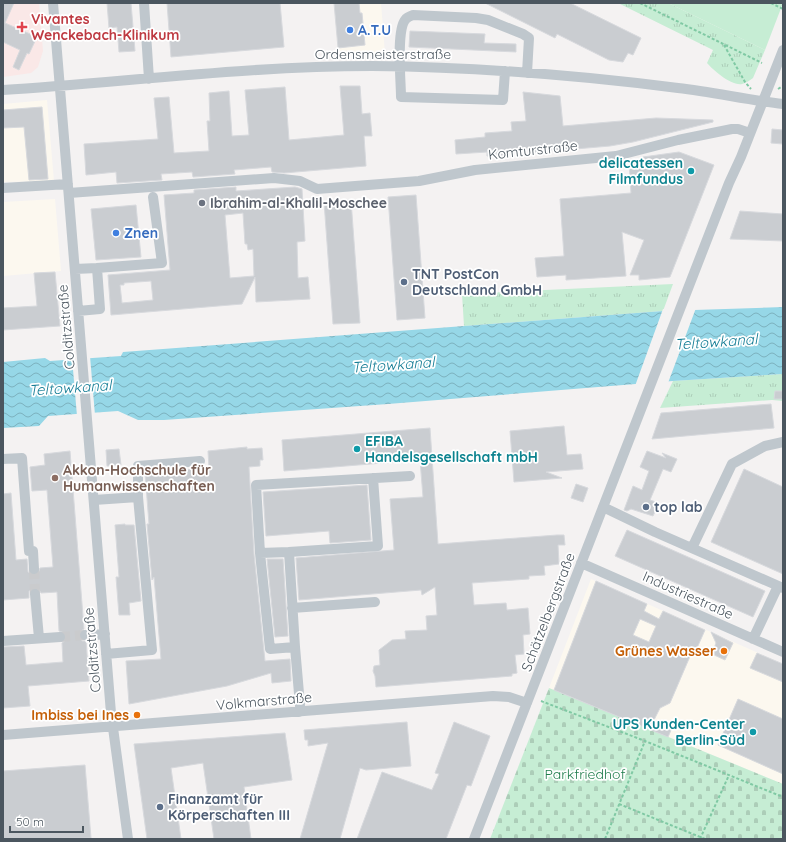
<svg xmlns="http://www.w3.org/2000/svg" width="786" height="842" font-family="Quicksand,sans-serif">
  <defs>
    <pattern id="grass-tufts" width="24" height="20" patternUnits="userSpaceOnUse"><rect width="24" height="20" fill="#c6edd4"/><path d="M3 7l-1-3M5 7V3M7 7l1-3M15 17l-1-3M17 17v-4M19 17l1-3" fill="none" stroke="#accdb8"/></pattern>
    <pattern id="cemetery-stones" width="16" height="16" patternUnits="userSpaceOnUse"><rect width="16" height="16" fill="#c6edd4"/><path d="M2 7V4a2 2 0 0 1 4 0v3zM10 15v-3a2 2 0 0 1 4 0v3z" fill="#accdb8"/></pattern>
    <pattern id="water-waves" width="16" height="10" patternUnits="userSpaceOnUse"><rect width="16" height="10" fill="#96d7e7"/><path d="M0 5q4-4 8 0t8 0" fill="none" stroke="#7cb1be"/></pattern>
  </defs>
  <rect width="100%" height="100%" fill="#f4f2f2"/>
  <path fill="#fcf8ef" d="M334,3H381L385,54H338Z
    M47,100L54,181L3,182V104Z
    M55,199L61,271L3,276V202Z
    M591,579L783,664V784L549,688Z"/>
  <path fill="#fae8e7" d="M3,3H39L43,51L38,67L31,73L3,77Z"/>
  <path fill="url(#grass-tufts)" d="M618,3H668L765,50L753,78C750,80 746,83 742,84C731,86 713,70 707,63L713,50Z
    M673,284L663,311L464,326L462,294Z
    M783,374V401L772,400L660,408L673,381Z"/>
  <path fill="url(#cemetery-stones)" d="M549,688L783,784V839H490Z"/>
  <path fill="#c6edd4" d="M668,3H783L765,50Z"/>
  <path fill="url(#water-waves)" d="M783,307V374L673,381L388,404L164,420H138L118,411L48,416L39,426L3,428V362L45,358L50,361L121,356L123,352L663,311Z"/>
  <path fill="#f4f2f2" d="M696,308L668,383L635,386L663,309Z
    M90,356L95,415L77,416L72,358Z"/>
  <path fill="#cacdd1" stroke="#d7d9dd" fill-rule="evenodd" d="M3,3H14L5,23L37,37L29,54L27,53L19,70L13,67L20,50L3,42Z
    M107,3H131L135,51L119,52L117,27L109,28Z
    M167,3H280L284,47L171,57Z
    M334,3H359L360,13H362L365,45L338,48Z
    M485,3H570L641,38L633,55L628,53L623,62L609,60L557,34L555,38Z
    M410,31L485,34L484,43L516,44V52L409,47Z
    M340,86H360L362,114L370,113L372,136H364L366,166L284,173L272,172L271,167L234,170L235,174L193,177L192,172L161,174L162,180L117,183L116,172L86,175L84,144L158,139L154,98L169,97L174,153L191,152L209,151L207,121H210L209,93L229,91L232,136L249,135L245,90L285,87L289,140L344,135Z
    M523,92L560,96L563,126L656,118L713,120V122L633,142L610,146L529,153L528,149L504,151V155L487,156V152L456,154L455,140L485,137V133L512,131L511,122L526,121Z
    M42,107L48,179L29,180L24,127L3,128V110Z
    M772,129L783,130V144L771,143Z
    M679,152L714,165L670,277L639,280V275H630L644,240L622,232L626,276L566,280V275L537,277L535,258L564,256L560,199L631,193L629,163L643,161V157Z
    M236,187V191L295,187L302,189L305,241L297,242L298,278L308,277L310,299L256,302L255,277L242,304L111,315L108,275L170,270L164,195L194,193V190ZM243,213L245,244H247L248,250L253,249L254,276L230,278L225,215ZM151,281L153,300L122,303L120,285H124V283Z
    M416,195L425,318L397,320L388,197Z
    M351,200L360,323L333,324L324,202Z
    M136,205L141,257L96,260L91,209Z
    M740,211L783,214V241L730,239Z
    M55,272L60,326L3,330V308L37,306L34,273Z
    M775,391H783V399H774Z
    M771,404L774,428L652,439L661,413Z
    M564,426L567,455L581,454L583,469L546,472L562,478L514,482L510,431Z
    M430,428L438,544L557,535H564L565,545H558L559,564L544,566L545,575L529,576V579L472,583L474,605L506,603L507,610L528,608L530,634L523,635L524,654L515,655L517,673L512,674V676L376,687L375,676L373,671L374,666L380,665L379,650L392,640L406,639L405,631L427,630L426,616L437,615L435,587L422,595L421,590L299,600L296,558L394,550L390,499L423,497L420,460L284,471L282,440Z
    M247,447V449L262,448L263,460H260V466L249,467L254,554L265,661L290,659L291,681L272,683L271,673L227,686L129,704L126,661L161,659L154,577L152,580L147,524H149L145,473L209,468L208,451Z
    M119,449L121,465L107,466L106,450Z
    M70,451L84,629L79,632V636L82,641H86L89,681L28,686L30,706L3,708V647L24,646L26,665L63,662L62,643L66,640V637L65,633L59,631L57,592L41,593L38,588H34L29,591V598L3,600V494L11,493L16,560L27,559L28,572L34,575L38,574L40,568L53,567L47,490L32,491L30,467L45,465L44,454Z
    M647,451L666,458L662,453L677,459L671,472L663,469L650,500L659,503L653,516L631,509L627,511L624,510L633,486L642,490L649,471L640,467Z
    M744,469L783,487V574L711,542Z
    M576,484L588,488L583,502L571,498Z
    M367,485L371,540L330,543L329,531L266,536L263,492Z
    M125,524V525H134L141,601L129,603L130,615H119L116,577H119L115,525Z
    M627,530L765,591L753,617L615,556Z
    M267,559H283L288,636L275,637Z
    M596,581L647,604L644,611L659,619L663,611L705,630L697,648L694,647L670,703L660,708L654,720L672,728L668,737L554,690ZM640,619L656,626L649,642L633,635Z
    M711,632L733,643L725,660L712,654L716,643Z
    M757,653L783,664V682L750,668Z
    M738,699L783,719V774L718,745Z
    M407,722L411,766L366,770L360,768L340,839H300L328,743L308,746V740H305L304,730Z
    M454,722L490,736L471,786L467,785L446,839H357L382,772L432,790L439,774L435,773Z
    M285,733L292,780L244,787L251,839H214L203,763L171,768L181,839H147L134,744Z
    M85,765L91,838L3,839V771Z"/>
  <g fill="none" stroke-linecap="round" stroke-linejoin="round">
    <path stroke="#cacbcd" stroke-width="10" stroke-dasharray="10 5" stroke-linecap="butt" d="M34,569L35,594
      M60,637L85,635"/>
    <path stroke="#80c9a4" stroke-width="2" stroke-dasharray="3 2" stroke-linecap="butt" d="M640,3L762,63
      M771,3L783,9
      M724,45L745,82L751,89
      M778,89L783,86
      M67,352L65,324H69
      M541,701L645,741L783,797
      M619,804L705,839
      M605,839L645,741
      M700,839L729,775"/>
    <path stroke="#bfc7cd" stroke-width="10" d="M53,3L111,713L128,839
      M144,3L149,79
      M505,71L503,100L401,97C401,81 396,32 405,20C407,17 410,16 413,15L476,18L488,20L523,34L529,38L527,73
      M3,90C126,82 249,66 372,66C474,67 577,75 678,88C713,92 748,100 783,104
      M3,188L68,184
      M69,193L274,178L300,181L317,189L419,181L475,170L616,156L678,140L732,129H738L750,133
      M97,268L162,263L153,197
      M75,269L97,268L100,309L78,311
      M3,459L22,458L29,551H33L34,569
      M94,500L138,497V466L200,461
      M603,507L655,532L783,588
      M692,548L732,464L765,446L783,442
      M289,552L378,546L373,478
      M260,553L270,649L295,647
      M581,563L783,652
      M35,594L39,638
      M292,608L375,602
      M85,635L105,634
      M753,639L778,586
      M3,641L60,637
      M106,654L152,650L138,497
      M300,712V705L295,647L289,552L260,553L256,485L410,476
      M3,735L493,696L509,697L527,703
      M474,839L729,183L741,157L783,50"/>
  </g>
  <path fill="#e0444e" stroke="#fff" stroke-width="1.5" d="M20 21h4v4h4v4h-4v4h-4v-4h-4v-4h4z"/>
  <g fill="#3f7fe0" stroke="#fff" stroke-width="1.5">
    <circle cx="350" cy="30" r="4"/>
    <circle cx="116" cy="233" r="4"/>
  </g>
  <g fill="#0f9aa8" stroke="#fff" stroke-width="1.5">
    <circle cx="691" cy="171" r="4"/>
    <circle cx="357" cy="449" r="4"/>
    <circle cx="753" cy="732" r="4"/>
  </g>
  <circle fill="#6b7280" stroke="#fff" stroke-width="1.5" cx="202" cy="203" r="4"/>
  <g fill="#5c6f8a" stroke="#fff" stroke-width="1.5">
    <circle cx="404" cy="282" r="4"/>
    <circle cx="646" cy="507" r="4"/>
    <circle cx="160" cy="807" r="4"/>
  </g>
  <circle fill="#8d6e63" stroke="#fff" stroke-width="1.5" cx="55" cy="478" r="4"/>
  <g fill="#e8710a" stroke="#fff" stroke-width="1.5">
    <circle cx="724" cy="651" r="4"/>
    <circle cx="137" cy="715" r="4"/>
  </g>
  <g text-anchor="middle" stroke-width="3.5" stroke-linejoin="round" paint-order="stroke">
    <g font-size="14" font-weight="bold" fill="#be3a42" stroke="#fff" text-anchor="start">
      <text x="31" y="24">Vivantes<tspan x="31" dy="16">Wenckebach-Klinikum</tspan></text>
    </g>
    <g font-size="14" font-weight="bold" fill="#366cbe" stroke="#fff" text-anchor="start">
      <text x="358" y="35">A.T.U</text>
      <text x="124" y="238">Znen</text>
    </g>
    <g font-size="14" fill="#4b565f" stroke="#fff">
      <text x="383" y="59">Ordensmeisterstraße</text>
      <text transform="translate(533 150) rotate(-6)" y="5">Komturstraße</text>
      <text transform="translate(66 327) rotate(-95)" y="5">Colditzstraße</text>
      <text transform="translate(688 595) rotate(24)" y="5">Industriestraße</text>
      <text transform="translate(548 612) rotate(-69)" y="5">Schätzelbergstraße</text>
      <text transform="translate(92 650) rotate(-95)" y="5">Colditzstraße</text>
      <text transform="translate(264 701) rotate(-5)" y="5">Volkmarstraße</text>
    </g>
    <g font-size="14" font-weight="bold" fill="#0d838f" stroke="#fff" text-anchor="end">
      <text x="683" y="168">delicatessen<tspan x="683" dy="16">Filmfundus</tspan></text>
      <text x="365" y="446" text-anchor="start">EFIBA<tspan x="365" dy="16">Handelsgesellschaft mbH</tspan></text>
      <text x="745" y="729">UPS Kunden-Center<tspan x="745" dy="16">Berlin-Süd</tspan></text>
    </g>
    <g font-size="14" font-weight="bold" fill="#5b616d" stroke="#fff" text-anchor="start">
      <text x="210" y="208">Ibrahim-al-Khalil-Moschee</text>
    </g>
    <g font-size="14" font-weight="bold" fill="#4e5e75" stroke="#fff" text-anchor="start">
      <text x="412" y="279">TNT PostCon<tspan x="412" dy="16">Deutschland GmbH</tspan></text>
      <text x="654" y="512">top lab</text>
      <text x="168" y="804">Finanzamt für<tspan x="168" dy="16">Körperschaften III</tspan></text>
    </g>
    <g font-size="14" font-weight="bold" fill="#785e54" stroke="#fff" text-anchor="start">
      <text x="63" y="475">Akkon-Hochschule für<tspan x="63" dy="16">Humanwissenschaften</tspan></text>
    </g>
    <g font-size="14" font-weight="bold" fill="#c56008" stroke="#fff" text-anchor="end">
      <text x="716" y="656">Grünes Wasser</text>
      <text x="129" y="720">Imbiss bei Ines</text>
    </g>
    <g font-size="14" fill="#1f7d4c" stroke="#fff">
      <text x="585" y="779">Parkfriedhof</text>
    </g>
    <g font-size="15" font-style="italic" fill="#177e96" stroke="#fff">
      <text transform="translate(716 342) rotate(-4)" y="5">Teltowkanal</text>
      <text transform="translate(393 365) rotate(-4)" y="5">Teltowkanal</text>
      <text transform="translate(70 388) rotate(-4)" y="5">Teltowkanal</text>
    </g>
  </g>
  <rect width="786" height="842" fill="none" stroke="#4b565f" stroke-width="8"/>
  <path d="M10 826v6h73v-6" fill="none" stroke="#4b565f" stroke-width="2"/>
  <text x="16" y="826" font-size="12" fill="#4b565f" stroke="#ffffff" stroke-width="3" paint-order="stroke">50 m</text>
</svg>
